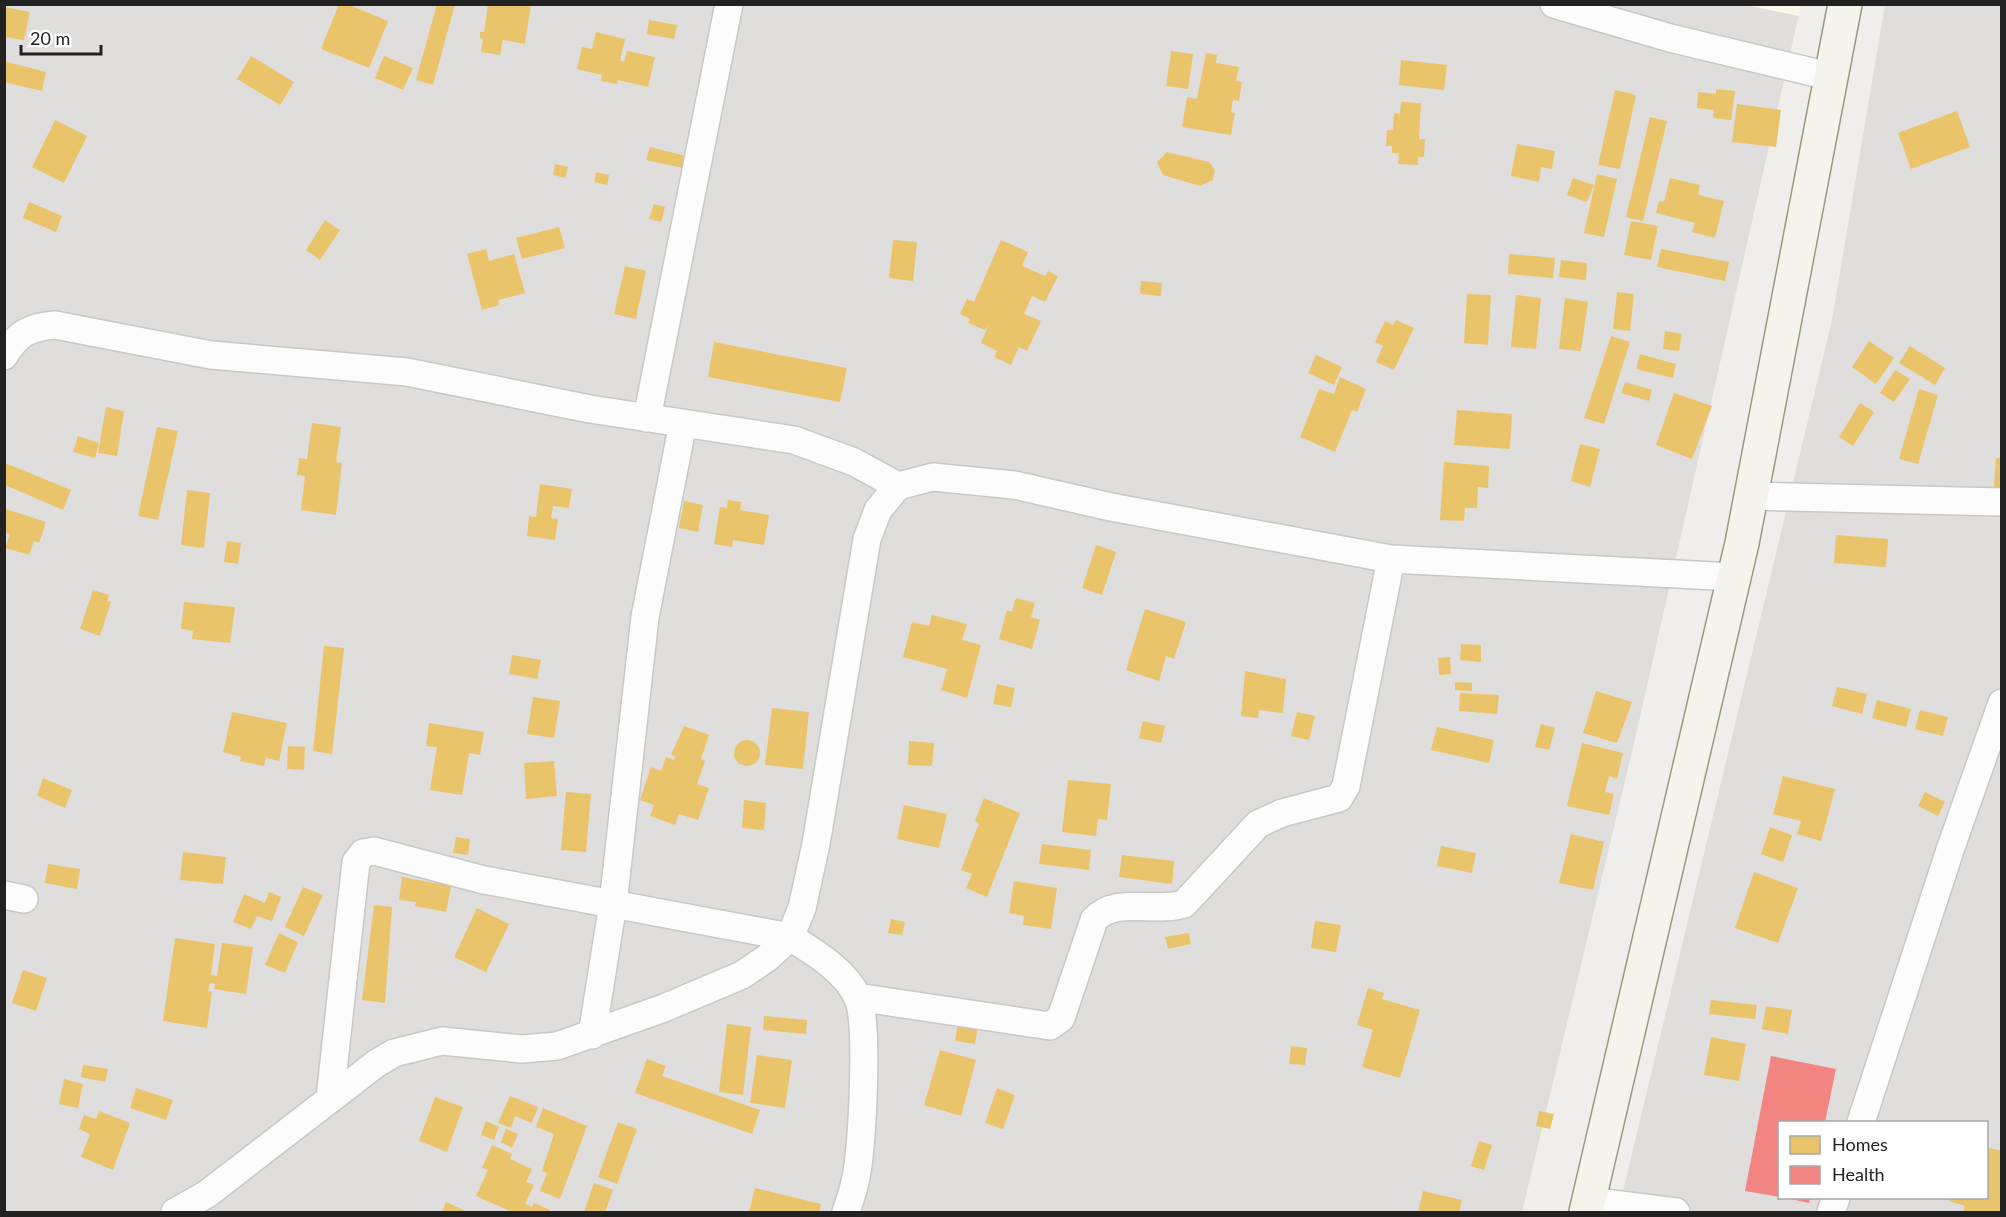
<svg xmlns="http://www.w3.org/2000/svg" width="2006" height="1217" font-family="Lato,sans-serif">
  <rect width="100%" height="100%" fill="#f0eeeb"/>
  <path fill="#dfdedc" fill-rule="evenodd" d="M5,5H1801L1635,739L1522,1212H5Z
    M1885,5H2001V1212H1618L1832,320ZM1780,1122H1986V1198H1780Z"/>
  <path fill="#f8f7e8" d="M1745,5H1801L1799,16Z"/>
  <path fill="#e9c46a" d="M339,4H347L388,21L369,68L321,49Z
    M437,4H455L433,85L416,80Z
    M488,4H531L525,44L503,40L500,55L481,52L483,39L480,38V32H484Z
    M4,7L30,12L24,40L4,37Z
    M649,20L677,25L674,39L647,34Z
    M596,32L625,39L620,61L624,62L627,51L655,57L648,87L618,80L617,84L601,81L602,75L577,69L582,47L592,49Z
    M1171,51L1193,54L1188,89L1166,86Z
    M1206,53L1217,55L1216,63L1239,67L1236,81L1242,82L1239,101L1233,100L1231,112L1235,113L1231,135L1182,127L1187,97L1197,99Z
    M251,56L294,82L280,105L237,79Z
    M384,56L413,68L403,90L375,78Z
    M1401,60L1447,65L1444,90L1399,85Z
    M4,61L46,72L42,91L4,82Z
    M1716,89L1735,91L1731,120L1713,118L1714,110L1697,108L1698,92L1716,94Z
    M1615,90L1636,95L1620,169L1598,165Z
    M1401,102L1421,103L1419,139H1425L1424,157H1418V165L1398,164L1399,153H1392V146H1386L1387,130H1393L1394,113L1400,114Z
    M1737,104L1781,110L1776,147L1732,142Z
    M1957,111L1970,147L1911,169L1898,133Z
    M1650,117L1667,121L1643,221L1626,217Z
    M55,120L87,136L64,183L32,167Z
    M1517,144L1555,151L1552,169L1541,167L1539,182L1511,176Z
    M650,147L690,157L687,169L646,160Z
    M1167,152L1209,162L1215,170L1213,180L1200,186L1163,175L1157,162Z
    M555,164L568,167L565,178L553,175Z
    M596,172L609,175L607,185L594,182Z
    M1597,174L1617,179L1604,237L1584,233Z
    M1573,178L1594,185L1587,202L1567,195Z
    M1670,178L1700,185L1698,195L1724,201L1715,238L1692,232L1695,223L1656,213L1659,201L1664,202Z
    M29,202L62,216L56,232L23,218Z
    M654,204L665,207L661,222L649,219Z
    M325,220L340,230L320,260L306,250Z
    M1631,221L1658,226L1651,260L1624,255Z
    M559,227L565,248L522,259L516,238Z
    M893,240L917,242L913,281L889,278Z
    M1001,240L1028,252L1022,266L1045,276L1048,271L1058,276L1045,302L1032,296L1024,314L1041,321L1027,351L1019,347L1011,365L994,357L997,351L981,343L989,324L985,330L968,323L970,319L960,314L967,299L974,302Z
    M486,249L489,261L514,254L525,293L498,300L499,305L482,310L467,254Z
    M1661,249L1729,262L1725,281L1657,267Z
    M1509,254L1555,258L1553,278L1508,274Z
    M1561,260L1587,263L1586,280L1559,277Z
    M625,266L646,271L636,319L614,314Z
    M1141,281L1162,283L1161,296L1140,294Z
    M1617,292L1634,294L1630,331L1613,329Z
    M1467,294L1491,295L1488,345L1464,343Z
    M1516,295L1541,298L1536,349L1511,347Z
    M1565,298L1588,302L1581,351L1559,349Z
    M1396,320L1414,328L1394,370L1376,362L1383,346L1375,342L1385,321L1393,325Z
    M1665,331L1682,334L1679,351L1663,349Z
    M1611,336L1630,342L1604,424L1584,418Z
    M1869,341L1894,358L1876,384L1852,367Z
    M714,342L847,368L840,402L708,377Z
    M1910,346L1945,368L1935,385L1899,363Z
    M1640,354L1676,364L1673,378L1636,369Z
    M1316,355L1342,367L1334,385L1308,373Z
    M1895,370L1910,379L1894,402L1880,393Z
    M1340,377L1366,389L1357,412L1352,410L1335,452L1300,437L1319,389L1334,394Z
    M1625,382L1652,390L1649,401L1621,393Z
    M1919,389L1938,395L1918,464L1899,459Z
    M1674,393L1712,406L1692,459L1656,445Z
    M1860,403L1874,412L1853,446L1839,437Z
    M106,407L124,411L117,456L98,453Z
    M1457,410L1512,414L1510,449L1454,445Z
    M312,423L341,427L336,462L342,463L336,515L301,510L305,476L297,475L299,458L307,459Z
    M157,427L178,431L158,520L138,516Z
    M78,436L99,443L95,458L73,452Z
    M1580,444L1600,449L1590,487L1571,481Z
    M1996,458H2002V489L1994,488Z
    M1444,462L1489,466L1488,488L1478,487L1477,508H1465L1464,521L1440,520Z
    M5,463L71,490L63,510L5,485Z
    M540,484L572,489L569,508L553,506L551,518L558,519L555,540L527,536L529,516L536,517Z
    M187,490L210,493L204,548L181,545Z
    M728,500L741,502L740,510L769,515L764,545L733,540L732,547L714,544L720,507L727,508Z
    M684,501L703,505L698,532L679,528Z
    M6,509L46,522L39,543L34,541L29,555L5,548L10,534L4,532Z
    M1836,535L1888,539L1886,567L1834,563Z
    M227,541L241,543L238,564L224,562Z
    M1096,545L1116,552L1102,595L1082,588Z
    M93,590L109,595L107,601L111,602L100,636L80,629Z
    M1016,598L1035,603L1031,617L1040,620L1032,649L999,639L1007,610L1012,612Z
    M184,602L235,607L230,643L192,639L193,631L181,629Z
    M1145,609L1186,622L1174,659L1166,656L1159,681L1126,670Z
    M932,615L967,624L962,640L981,645L967,698L941,690L947,669L903,657L912,622L929,626Z
    M1461,644L1481,645V662L1460,660Z
    M324,646L344,648L332,754L313,751Z
    M512,655L541,660L537,679L509,674Z
    M1450,657L1451,674L1439,675L1438,658Z
    M1245,671L1286,679L1283,713L1259,710L1258,718L1241,716Z
    M1455,682L1472,683V691L1455,690Z
    M997,684L1015,688L1011,707L993,704Z
    M1837,687L1867,694L1862,714L1832,706Z
    M1596,691L1632,702L1617,743L1583,733Z
    M1460,693L1499,695L1497,714L1459,711Z
    M533,697L560,701L554,738L527,734Z
    M1877,700L1911,709L1906,727L1872,718Z
    M772,708L809,712L803,769L765,765Z
    M1920,710L1948,717L1943,736L1915,729Z
    M232,712L287,723L279,761L266,758L264,766L240,761L241,757L223,752Z
    M1297,712L1315,716L1309,740L1291,736Z
    M1143,721L1165,726L1161,743L1139,738Z
    M429,723L484,732L480,755L469,753L462,795L430,790L437,747L426,746Z
    M1541,724L1555,728L1549,750L1535,747Z
    M684,726L709,735L701,759L705,761L697,784L709,788L698,820L679,814L675,825L650,816L654,805L640,800L651,767L661,771L666,757L674,760L675,756L671,755Z
    M1437,727L1494,740L1489,763L1431,750Z
    M734 753a13 13 0 1 1 26 0a13 13 0 1 1-26 0Z
    M909,741L934,743L932,766L908,765Z
    M1582,743L1623,753L1617,779L1609,776L1605,792L1614,794L1609,815L1567,806Z
    M288,746L305,747L304,770L287,769Z
    M554,761L557,796L526,799L524,763Z
    M1783,776L1835,789L1821,841L1797,834L1801,821L1773,814Z
    M43,778L72,790L65,808L37,796Z
    M1068,780L1111,784L1107,820L1098,819L1096,836L1062,832Z
    M566,792L591,794L586,852L561,850Z
    M1925,792L1945,802L1938,816L1918,806Z
    M984,798L1020,813L987,897L966,888L972,874L961,870L979,823L975,821Z
    M744,800L766,803L764,830L742,828Z
    M904,805L947,814L939,848L897,839Z
    M1770,827L1792,835L1783,862L1761,854Z
    M1571,834L1604,842L1593,890L1559,883Z
    M456,837L470,839L468,855L453,853Z
    M1042,844L1091,850L1089,870L1039,864Z
    M1441,846L1476,853L1472,873L1437,866Z
    M183,852L226,857L223,884L180,880Z
    M1122,855L1174,861L1172,884L1119,877Z
    M48,864L80,869L77,889L45,883Z
    M1754,872L1798,888L1778,943L1735,928Z
    M402,877L451,886L446,912L415,906L416,902L399,900Z
    M1014,881L1057,888L1051,929L1023,925L1024,916L1009,913Z
    M303,887L323,895L304,936L285,927Z
    M269,892L281,897L272,921L257,916L251,929L233,922L244,894L265,903Z
    M374,905L392,907L385,1003L362,1000Z
    M477,908L509,924L486,972L454,957Z
    M891,919L905,922L902,935L888,933Z
    M1315,921L1341,925L1336,952L1311,948Z
    M279,933L298,942L285,973L265,965Z
    M1189,933L1191,944L1168,949L1165,937Z
    M175,938L215,944L211,975L217,976L222,943L253,947L246,994L214,989L215,984L210,983L208,991L212,992L207,1028L163,1021Z
    M23,970L47,978L36,1011L12,1003Z
    M1368,988L1384,993L1382,999L1420,1010L1400,1078L1362,1067L1373,1030L1357,1025Z
    M1711,1000L1757,1005L1755,1019L1709,1014Z
    M1766,1006L1792,1010L1788,1034L1762,1029Z
    M764,1016L807,1020L806,1034L763,1030Z
    M958,1022L978,1025L975,1044L955,1041Z
    M727,1024L751,1027L743,1095L719,1092Z
    M1711,1037L1746,1044L1739,1081L1704,1075Z
    M1291,1046L1307,1048L1305,1065L1289,1064Z
    M940,1050L976,1060L961,1116L924,1105Z
    M757,1055L792,1060L785,1108L750,1103Z
    M647,1059L666,1066L662,1076L760,1110L752,1134L635,1093Z
    M83,1065L108,1069L105,1082L81,1077Z
    M64,1079L83,1084L78,1108L59,1104Z
    M136,1088L173,1100L166,1120L130,1108Z
    M997,1088L1015,1095L1003,1129L985,1123Z
    M510,1096L538,1107L532,1123L515,1116L511,1128L498,1123Z
    M435,1097L463,1107L447,1152L419,1141Z
    M543,1108L587,1126L560,1199L540,1191L547,1173L542,1171L554,1134L536,1127Z
    M99,1111L130,1123L113,1170L81,1157L90,1134L79,1129L84,1115L96,1119Z
    M1539,1111L1554,1114L1550,1129L1536,1126Z
    M486,1121L499,1127L494,1140L481,1135Z
    M618,1122L637,1129L617,1184L598,1177Z
    M506,1129L518,1134L512,1148L501,1142Z
    M1479,1141L1492,1145L1484,1170L1471,1166Z
    M492,1145L512,1154L510,1159L532,1169L526,1182L534,1185L525,1204L532,1207L534,1203L550,1210L549,1212H512L476,1196L488,1170L482,1168Z
    M1986,1147L2002,1151V1212H1963L1965,1206L1949,1201L1950,1198H1986Z
    M594,1183L613,1190L605,1212H584Z
    M755,1188L821,1204L819,1212H749Z
    M1423,1191L1462,1200L1459,1212H1418Z
    M446,1202L468,1212H442Z"/>
  <path fill="#f28482" d="M1771,1056L1836,1069L1825,1122H1780V1197L1745,1191Z
    M1786,1198H1810L1809,1203Z"/>
  <g fill="none" stroke-linecap="round" stroke-linejoin="round">
    <g stroke="#c9c8c7" stroke-width="30">
      <path id="street" d="M1554,4L1670,38L1833,77
        M4,356C17,334 29,327 55,325L211,355L407,372L590,409L794,440L854,462L898,486
        M647,418L729,4
        M1751,496L2002,502
        M4,895L24,899
        M857,997L1050,1026L1061,1018L1094,920C1115,896 1155,913 1184,904L1258,824L1282,813L1339,798L1346,786L1391,559
        M592,1035L613,904L645,617L683,423
        M330,1098L356,862L363,853L374,851L484,880L790,937C814,952 846,971 858,998C869,1025 862,1140 857,1172C855,1186 850,1200 846,1212
        M1861,1122L1951,847L2002,703
        M1588,1201L1676,1212
        M175,1212L207,1194L377,1063L394,1053L442,1041L522,1049L557,1046L664,1008L742,975L767,958L790,937L802,908L816,844L867,539L878,510L898,486L933,477L1014,485L1111,507L1391,559L1734,577
        M1831,1212L1836,1198"/>
    </g>
    <g stroke="#999a82" stroke-width="36">
      <path id="secondary" d="M1586,1212L1742,543L1845,4"/>
    </g>
    <use href="#street" stroke="#fdfcfc" stroke-width="27"/>
    <use href="#secondary" stroke="#f4f4ed" stroke-width="33"/>
  </g>
  <rect width="2006" height="1217" fill="none" stroke="#222222" stroke-width="12"/>
  <rect x="1778" y="1121" width="210" height="78" fill="#ffffff" stroke="#a7a7a7" stroke-width="1.5"/>
  <rect x="1790" y="1136" width="30" height="18" fill="#e9c46a" stroke="#a7a7a7" stroke-width="1.5"/>
  <text x="1832" y="1151" font-size="18" fill="#222222">Homes</text>
  <rect x="1790" y="1166" width="30" height="18" fill="#f28482" stroke="#a7a7a7" stroke-width="1.5"/>
  <text x="1832" y="1181" font-size="18" fill="#222222">Health</text>
  <path d="M21 45v9h80v-9" fill="none" stroke="#222222" stroke-width="3"/>
  <text x="30" y="45" font-size="18" fill="#222222" stroke="#ffffff" stroke-width="4.5" paint-order="stroke">20 m</text>
</svg>
